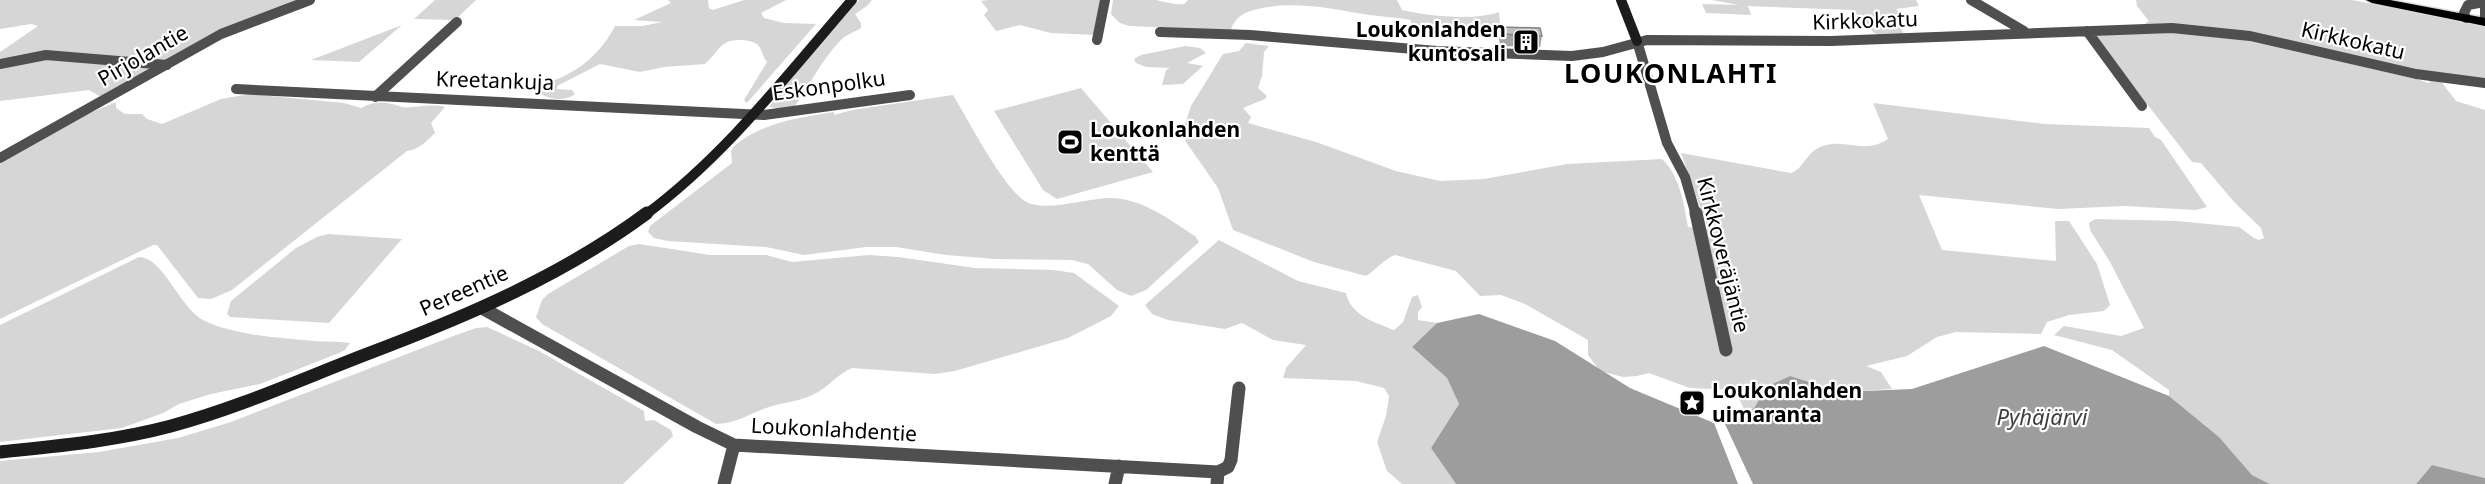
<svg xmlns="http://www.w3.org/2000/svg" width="2485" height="484" font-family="'Noto Sans',sans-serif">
  <rect width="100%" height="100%" fill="#fff"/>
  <path fill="#d6d6d6" d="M0,0H303L101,97L89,90L0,101V52L38,26L31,24L0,29Z
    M435,0H476L455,20L414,19Z
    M668,0H708L709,8L713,10L744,0H786L761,13L764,18L784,23L816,24L747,103L744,100L767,62C763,58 762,49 758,45C754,41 748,41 744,40C718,39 721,50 705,64L664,67L640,72L600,64L557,86V89L572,90L575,94C566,102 548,100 539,92L540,87C549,81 557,80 566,75C587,65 605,46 615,26H643L662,22L634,20L671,3Z
    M859,0H872L867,6L855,14L861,23V28C855,32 845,35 841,40C821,60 809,87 792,110L769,107L785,84Z
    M988,0H1101L1095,35L1051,33L1020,25L996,31L984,15L988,10L981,1Z
    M1113,0C1127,0 1143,0 1156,0C1166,2 1174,5 1184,4L1188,0H1397L1402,10C1426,16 1475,21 1499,12L1501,33L1489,36L1417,33L1412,30L1411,20C1393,17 1374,16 1356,13C1320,6 1277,0 1245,13C1238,17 1233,22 1231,30L1129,26L1120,23L1111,14Z
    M1712,0H1916L1919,6L1896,9L1902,15L1898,22L1904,35L1882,36L1874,33L1853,10L1748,6L1751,15L1706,13L1702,4L1739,5Z
    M2136,0H2352L2485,26V79L2420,71L2347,55L2150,26L2145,23L2149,21L2137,6Z
    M402,25L359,62L311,60Z
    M2210,32L2417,79L2428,83L2430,82L2428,78L2440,80L2456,101L2485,110V478L2432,465L2416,484H2270L2252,475L2219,437L2169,396V390L2112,350L2054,335L2064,326L2121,336L2144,328L2110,262L2090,230L2089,223L2095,219L2177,221L2239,227L2254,238L2259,240L2264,238L2261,228L2235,203L2201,163L2192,162L2092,33Z
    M1246,43L1269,46L1264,52L1262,76L1258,88L1267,96L1265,99L1243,108L1251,117L1248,123L1316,142L1396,171L1440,181L1484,179L1567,164L1662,159C1680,176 1684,204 1688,227L1708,229L1681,153L1791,173C1805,168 1806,151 1823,146C1846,138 1864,155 1888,139L1873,103L2045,124L2149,128L2155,137L2161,140L2207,207L2196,210L2125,206L2058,209L1919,195L1942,250L2056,261L2055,221H2069L2097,264L2110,305L2104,311L2069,315L2047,322L2041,334L1956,332L1937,337L1907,356L1866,366L1881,372L1892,389L1841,392L1790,376L1768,386L1754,408L1744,409L1735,390L1690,388L1649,373L1637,376L1623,377L1600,371L1588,355V340L1525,304L1501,295L1480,296L1456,271L1395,255C1384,259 1376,270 1366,276L1314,262L1233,230L1218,188L1186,142L1183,130L1191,106L1223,54L1239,51Z
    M1185,46L1200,48L1206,53L1187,63L1203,66L1183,84L1162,85L1166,70L1170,68L1146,67L1136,63L1134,59L1141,55Z
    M1081,88L1153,172L1057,199L1043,190L994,111Z
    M250,94L344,103L361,108C376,100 387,102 402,107C410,109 431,103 445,107L431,123L435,133C427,141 418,150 407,151L232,290L211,299L198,298L157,245H153L0,319V161L76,119L116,102V108L125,114H142L147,119L162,124L221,99Z
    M953,95C970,123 999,180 1022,199C1044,217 1094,193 1122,199C1150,204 1171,221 1195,236L1199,242L1146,290L1131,296L1117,290L1088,264L1072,260L995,259L946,255L896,247H866L804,255L766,247L668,241L654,238L648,232L650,226L732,163L731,151L734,146C764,122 797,118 834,112V115L852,110Z
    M328,234L402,239L329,323L230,317L227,314L231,301L296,248L317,237Z
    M1219,240L1298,281L1346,293C1350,315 1376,323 1394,330L1403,322L1412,297L1418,295L1422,307L1418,312V320L1437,323L1412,347L1447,378L1459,404L1431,448L1456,484H1402L1387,471L1377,442L1386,416L1389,396L1384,388L1356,381L1283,378L1286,368L1306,345L1273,340L1242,323L1225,329L1168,320L1152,314L1145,305Z
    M639,244L710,255H766L792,262L869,255L898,257L975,268L1053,270L1074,273L1119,306L1111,316L1068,338L955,371L935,374L852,368C839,373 830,385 818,392C803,401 785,402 769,407C750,413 736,424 716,424L542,324L536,317L542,300L548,294L629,246Z
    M139,257C163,257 180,308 203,320C232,335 280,338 313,341C325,342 337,341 350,343L345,350L339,353L260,384L211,394L179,404L163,413L122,428L0,442V325Z
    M487,327L539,351L644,411L645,421L654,420L671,430L673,436L623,484H0V461L99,452L178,438L231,422L456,335L476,328Z"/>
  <path fill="#9d9d9d" d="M1479,314L1555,341L1630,388L1714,423L1738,484H1456L1431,448L1459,404L1447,378L1412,347L1437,323Z
    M2044,346L2169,396L2219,437L2252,475L2270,484H1753L1724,422L1754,408L1768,386L1790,376L1841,392L1912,389Z
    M2432,465L2485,478V484H2416Z"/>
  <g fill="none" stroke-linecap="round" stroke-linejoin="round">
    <g stroke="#dbdbdb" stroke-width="3">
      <path id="primary" d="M2366,0H2390L2485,18V26L2372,3Z"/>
    </g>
    <path stroke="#4f4f4f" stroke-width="10" d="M1971,0L2024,31
      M2485,2V21
      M2466,18L2464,13L2468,5L2485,2
      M2087,31L2142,106
      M1160,32L1250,35L1437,51L1572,56L1603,52L1647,40L1831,41L2172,28L2250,36L2416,74L2485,83
      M1097,40L1105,0
      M1637,41L1667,143L1685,177L1696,215
      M0,64L46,55L167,65
      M236,89L764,115L910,95
      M375,97L457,22
      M0,158L221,34L310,0"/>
    <path stroke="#4f4f4f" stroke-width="13" d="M1696,213L1726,350
      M482,308L697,427L734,445L1218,472L1217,484
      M1218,472L1228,467L1231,460L1239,388
      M724,484L734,445
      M1115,484L1119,466"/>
    <path stroke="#1c1c1c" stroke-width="10" d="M1621,0L1637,41
      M645,215C725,156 787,75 852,0"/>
    <path stroke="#1c1c1c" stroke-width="13" d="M0,452C57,446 115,441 171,426C238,408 302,379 367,354C465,317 562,276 647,213"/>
    <use href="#primary" fill="#000" fill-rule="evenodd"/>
  </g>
  <path fill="#a4a4a4" d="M1501,27L1542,36L1540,47L1500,46L1499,38Z"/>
  <path fill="#bfbfbf" stroke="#868686" stroke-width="1.5" d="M1501,27L1540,28L1542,36L1502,34Z"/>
  <defs>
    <g id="building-square" transform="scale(1.35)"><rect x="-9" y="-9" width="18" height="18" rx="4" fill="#000" stroke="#fff"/><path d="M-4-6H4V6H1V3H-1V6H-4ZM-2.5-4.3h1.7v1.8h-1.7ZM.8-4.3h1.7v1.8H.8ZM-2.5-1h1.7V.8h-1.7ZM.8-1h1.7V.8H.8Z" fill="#fff"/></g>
    <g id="stadium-square" transform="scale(1.35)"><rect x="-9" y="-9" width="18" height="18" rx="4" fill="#000" stroke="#fff"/><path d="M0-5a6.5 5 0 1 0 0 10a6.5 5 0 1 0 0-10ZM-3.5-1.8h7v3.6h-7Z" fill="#fff"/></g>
    <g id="sight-square" transform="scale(1.35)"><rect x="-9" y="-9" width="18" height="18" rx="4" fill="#000" stroke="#fff"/><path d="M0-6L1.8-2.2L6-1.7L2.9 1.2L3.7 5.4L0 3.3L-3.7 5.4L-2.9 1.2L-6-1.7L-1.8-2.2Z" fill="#fff"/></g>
  </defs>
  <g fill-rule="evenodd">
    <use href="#building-square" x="1526" y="42"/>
    <use href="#stadium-square" x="1070" y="142"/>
    <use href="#sight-square" x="1692" y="403"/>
  </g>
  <g text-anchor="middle" stroke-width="4.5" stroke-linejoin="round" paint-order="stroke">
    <g font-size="21" fill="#000" stroke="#fff">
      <text transform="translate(1865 21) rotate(-2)" y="7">Kirkkokatu</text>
      <text transform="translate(2353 41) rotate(13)" y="7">Kirkkokatu</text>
      <text transform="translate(143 56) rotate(-30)" y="7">Pirjolantie</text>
      <text transform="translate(495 81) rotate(2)" y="7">Kreetankuja</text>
      <text transform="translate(829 86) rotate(-8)" y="7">Eskonpolku</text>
      <text transform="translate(1723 255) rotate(76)" y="7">Kirkkoveräjäntie</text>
      <text transform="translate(464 291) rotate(-24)" y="7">Pereentie</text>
      <text transform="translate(834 430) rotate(3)" y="7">Loukonlahdentie</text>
    </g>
    <g font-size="21" font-weight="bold" fill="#000" stroke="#fff" text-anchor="start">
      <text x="1506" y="37" text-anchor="end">Loukonlahden<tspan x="1506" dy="24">kuntosali</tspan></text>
      <text x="1090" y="137">Loukonlahden<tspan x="1090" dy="24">kenttä</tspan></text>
      <text x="1712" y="398">Loukonlahden<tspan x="1712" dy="24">uimaranta</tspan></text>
    </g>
    <g font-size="22" font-style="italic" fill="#3e3e3e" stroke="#fff">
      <text x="2042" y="425">Pyhäjärvi</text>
    </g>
    <g font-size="27" font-weight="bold" letter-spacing="1.5" fill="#000" stroke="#fff">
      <text x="1671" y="83">LOUKONLAHTI</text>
    </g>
  </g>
</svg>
